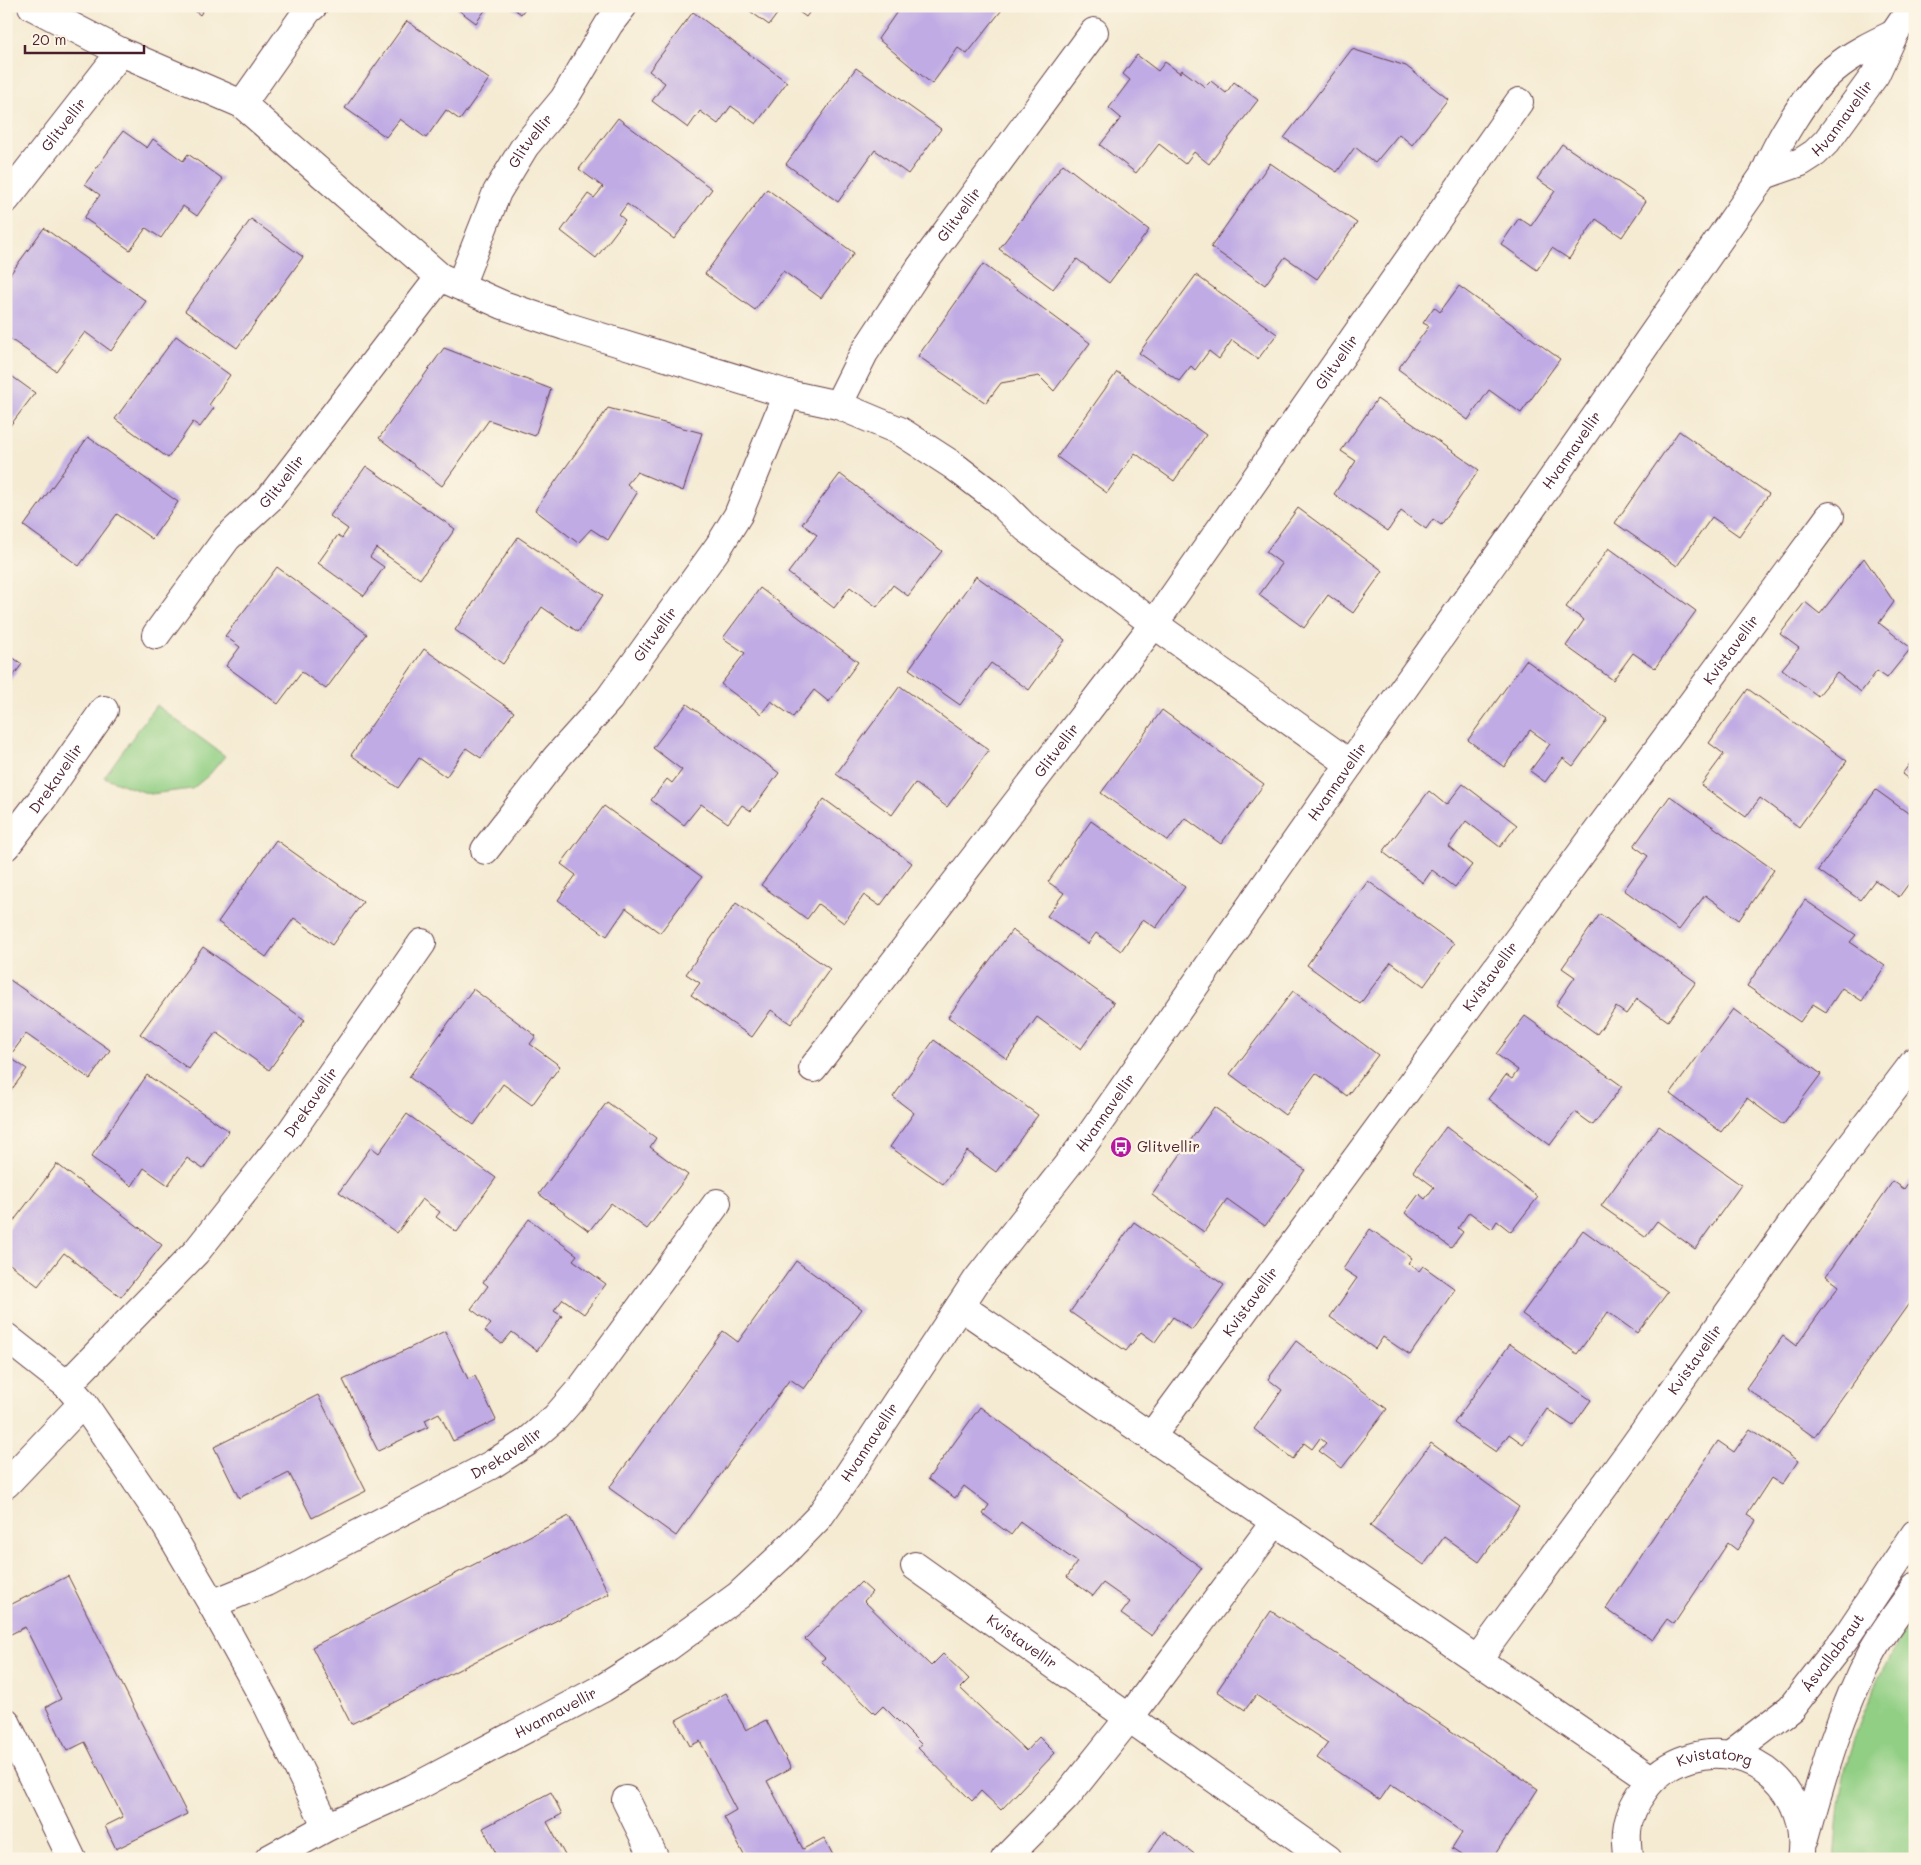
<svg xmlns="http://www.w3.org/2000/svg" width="1921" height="1865" font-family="Mali,sans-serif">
  <rect width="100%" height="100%" fill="#fcf5e5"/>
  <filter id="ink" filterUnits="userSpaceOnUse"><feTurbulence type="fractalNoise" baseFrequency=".02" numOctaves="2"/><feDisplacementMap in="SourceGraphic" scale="10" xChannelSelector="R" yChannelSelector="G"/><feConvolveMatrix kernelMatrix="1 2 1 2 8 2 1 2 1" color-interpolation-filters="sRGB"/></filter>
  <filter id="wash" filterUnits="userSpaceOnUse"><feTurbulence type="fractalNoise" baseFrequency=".0096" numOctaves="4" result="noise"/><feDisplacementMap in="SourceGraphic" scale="20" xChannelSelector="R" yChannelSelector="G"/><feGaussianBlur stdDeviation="1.12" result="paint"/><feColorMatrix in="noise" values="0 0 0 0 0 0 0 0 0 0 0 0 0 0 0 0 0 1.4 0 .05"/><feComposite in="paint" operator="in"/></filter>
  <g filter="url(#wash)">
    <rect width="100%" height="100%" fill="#f5ebd3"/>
    <path fill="#91cf84" stroke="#6e7758" d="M156,705L225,756L209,775L192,789L150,794L129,787L104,777Z
      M1915,1612V1859H1834C1837,1835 1837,1810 1842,1787C1853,1723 1884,1667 1915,1612Z"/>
    <g id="blocks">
      <path fill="#c0abe4" d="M189,6H206L200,15Z
        M453,6H488L476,23Z
        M510,6H527L521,14Z
        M743,6H783L769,25Z
        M791,6H814L806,17Z
        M901,6H1005L967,54L958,48L932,84L878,39Z
        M693,12L787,82L756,124L731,106L718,124L700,111L688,128L652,101L665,83L649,71Z
        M407,21L489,79L460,120L446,110L426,138L400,119L386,137L345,108Z
        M1352,49L1406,66L1448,99L1412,145L1399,134L1375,163L1355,147L1337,172L1284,138Z
        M1137,55L1158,71L1165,62L1180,73L1182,70L1205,87L1211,81L1226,93L1234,82L1258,100L1209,164L1194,152L1185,164L1159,144L1136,173L1100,145L1121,118L1109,108L1130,80L1123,74Z
        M856,68L941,129L908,174L875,150L838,202L786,164Z
        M618,118L712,189L674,239L627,204L619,215L625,220L596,258L561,231L588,194L594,198L603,187L579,169Z
        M123,131L147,148L153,139L183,161L188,154L223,179L197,216L183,206L161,238L146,228L130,250L84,218L100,195L85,184Z
        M1562,144L1646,201L1622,237L1596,219L1569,259L1552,248L1537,270L1501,244L1519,218L1531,226L1555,191L1537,179Z
        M1270,163L1357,223L1317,279L1285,257L1265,285L1211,247Z
        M1063,164L1149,230L1109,283L1077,259L1053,289L999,249Z
        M767,189L854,253L821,298L783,271L755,310L705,274Z
        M251,219L303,257L237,348L185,311Z
        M44,228L146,301L111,351L85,332L56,371L6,336V280Z
        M983,264L1090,343L1054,391L1039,376L1001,383L986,403L918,356Z
        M1196,275L1277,334L1258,359L1232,340L1219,359L1209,351L1195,370L1191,366L1179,381L1139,353Z
        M1459,286L1560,359L1521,413L1489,390L1468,420L1398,369L1429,326L1423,323L1434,307L1440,312Z
        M176,336L230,375L209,405L214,408L200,427L193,422L168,458L115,419Z
        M444,348L551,389L535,436L489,420L442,486L379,438Z
        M6,372L35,393L6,431Z
        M1117,372L1206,435L1174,481L1135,453L1107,493L1057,457Z
        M1377,399L1479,470L1441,525L1433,519L1426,529L1401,511L1388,531L1334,494L1356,461L1341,451Z
        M608,408L702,433L683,491L637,472L627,484L637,493L608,540L591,529L578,543L535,510Z
        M1679,431L1769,494L1739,536L1712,517L1677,566L1615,523Z
        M88,437L178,502L152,539L117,514L79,566L24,526Z
        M366,466L455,529L420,579L376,548L370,557L384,567L364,596L318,563L338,535L342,538L348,529L330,516Z
        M840,474L942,551L908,596L893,585L877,607L850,587L834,608L788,573L817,535L802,524Z
        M1298,508L1383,571L1353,613L1328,595L1304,628L1259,595L1282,564L1266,552Z
        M518,537L603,595L578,632L542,607L503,664L455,630Z
        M1609,548L1696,611L1655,668L1633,653L1613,680L1566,646L1584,620L1566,607Z
        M1864,558L1894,602L1879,623L1911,648L1887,678L1877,671L1861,692L1837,673L1818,696L1782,669L1799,648L1780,634L1805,602L1820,614Z
        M277,567L367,634L326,689L302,672L278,704L226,666L240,647L225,636Z
        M976,576L1065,640L1029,690L991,663L960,705L909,669Z
        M760,588L858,662L829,702L814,690L793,717L771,701L761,714L721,684L745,653L723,638Z
        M424,649L514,712L481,758L466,748L446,777L419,758L398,788L351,755Z
        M6,653L22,664L6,686Z
        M1526,660L1607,719L1573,766L1563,758L1545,782L1530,771L1550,744L1530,730L1504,767L1468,740Z
        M900,686L989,750L947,807L915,783L892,815L836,774Z
        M1748,689L1847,761L1799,827L1760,798L1746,817L1701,785L1724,754L1709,743Z
        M687,704L779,773L751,811L742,805L728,823L701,804L684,825L651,800L667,779L672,783L682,770L653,748Z
        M1162,710L1264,784L1221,844L1185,818L1168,841L1101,793Z
        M1915,757V784L1902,774Z
        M1463,784L1517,825L1500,847L1466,821L1448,846L1472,865L1455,887L1432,870L1423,883L1383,852L1429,791L1446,805Z
        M1876,790L1915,818V875L1899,897L1875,880L1860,900L1818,870Z
        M1670,796L1774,870L1739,920L1705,895L1679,930L1624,890L1648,856L1634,846Z
        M824,799L912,863L880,906L864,895L844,923L818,904L807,919L761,885Z
        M604,806L702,877L660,933L626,908L607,936L558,900L576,875L561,864Z
        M1091,821L1185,887L1156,928L1143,919L1121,951L1096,933L1088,944L1047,916L1064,893L1048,882Z
        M276,840L363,902L332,945L294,918L266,957L218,922Z
        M1368,881L1454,944L1424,986L1391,962L1360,1004L1307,965Z
        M1805,900L1856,935L1850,942L1885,966L1862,1001L1842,988L1826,1012L1813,1004L1800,1022L1747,986Z
        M736,903L830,969L791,1024L771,1010L752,1037L691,995L700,983L686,974Z
        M1600,914L1696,982L1668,1021L1637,999L1626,1014L1616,1007L1597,1034L1556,1005L1575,977L1562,968Z
        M1012,930L1114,1003L1081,1049L1037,1017L1007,1059L948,1017Z
        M203,947L305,1020L269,1070L216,1032L189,1069L140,1034Z
        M10,980L110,1050L90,1079L26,1034L9,1057L27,1069L6,1097V985Z
        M473,989L536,1036L530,1044L560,1066L532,1105L503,1084L474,1125L409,1077Z
        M1293,991L1378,1055L1347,1096L1316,1073L1285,1115L1230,1074Z
        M1733,1009L1821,1074L1783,1125L1747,1098L1721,1132L1670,1094Z
        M1525,1016L1622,1086L1593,1125L1575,1112L1550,1145L1488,1099L1506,1075L1512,1079L1518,1070L1496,1054Z
        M934,1040L1038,1115L996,1172L967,1151L943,1184L890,1147L914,1113L893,1097Z
        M147,1075L229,1131L203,1169L187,1158L168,1185L144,1168L132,1186L91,1157Z
        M607,1102L656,1138L650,1147L688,1175L647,1229L611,1203L589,1231L539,1194Z
        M1214,1107L1305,1170L1265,1226L1227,1199L1204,1232L1152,1195Z
        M407,1114L496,1178L457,1232L436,1217L440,1212L422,1199L397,1233L339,1192L371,1147L379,1153Z
        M1659,1126L1741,1185L1695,1249L1657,1221L1645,1237L1601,1206Z
        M1446,1127L1538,1197L1511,1232L1497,1221L1492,1229L1469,1212L1458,1228L1463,1232L1451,1248L1405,1213L1419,1194L1425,1199L1434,1187L1413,1171Z
        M57,1164L162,1245L121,1297L64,1253L38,1286L6,1261V1231Z
        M1915,1173V1295L1814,1437L1746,1388L1783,1336L1796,1346L1839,1286L1826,1276L1893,1181L1904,1189Z
        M529,1219L577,1255L573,1260L606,1284L584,1314L563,1299L554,1311L562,1316L537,1351L512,1332L502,1344L485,1331L491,1324L471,1309L488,1286L483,1282Z
        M1134,1222L1224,1285L1192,1330L1173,1317L1155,1342L1141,1332L1126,1351L1070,1312Z
        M1370,1229L1412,1258L1408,1263L1419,1271L1423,1266L1455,1289L1410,1355L1383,1337L1375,1349L1330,1317L1357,1278L1343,1269Z
        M1583,1230L1668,1292L1637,1333L1608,1312L1577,1354L1522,1314Z
        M796,1261L862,1309L804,1389L790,1379L676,1536L609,1488L723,1331L738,1342Z
        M445,1331L468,1379L475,1376L496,1420L453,1441L439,1413L425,1420L428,1427L378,1451L343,1380Z
        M1296,1341L1387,1409L1342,1468L1319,1451L1326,1443L1320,1438L1312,1449L1304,1443L1293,1459L1254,1429L1282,1390L1268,1379Z
        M1510,1344L1591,1400L1573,1426L1547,1409L1523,1444L1509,1434L1496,1452L1454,1423Z
        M318,1395L366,1491L312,1518L289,1473L239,1498L214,1447Z
        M980,1407L1202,1568L1152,1636L1121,1614L1130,1602L1103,1583L1093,1596L1067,1577L1077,1562L1021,1522L1011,1535L983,1514L989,1505L964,1486L955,1498L928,1479Z
        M1750,1429L1798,1461L1782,1485L1771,1478L1747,1515L1756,1521L1737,1550L1728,1543L1674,1624L1667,1619L1652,1640L1606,1609L1718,1441L1734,1452Z
        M1431,1443L1519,1507L1479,1562L1444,1537L1424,1565L1370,1526Z
        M569,1516L609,1594L351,1724L312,1647Z
        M68,1576L187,1814L116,1849L105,1826L123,1817L85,1742L67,1751L46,1707L61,1699L25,1627L9,1635L6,1629V1607Z
        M861,1582L872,1592L864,1601L931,1666L943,1654L969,1679L960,1688L1026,1751L1039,1737L1055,1753L1001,1810L981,1791L972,1801L918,1748L922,1745L883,1706L875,1714L821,1661L825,1658L805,1639Z
        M1271,1611L1538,1789L1492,1859H1468L1452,1848L1462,1832L1391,1784L1380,1800L1317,1758L1328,1743L1256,1695L1245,1710L1217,1691Z
        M726,1693L746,1730L766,1720L791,1768L767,1781L803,1849L824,1838L835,1859H746L724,1817L736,1810L700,1741L690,1746L676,1720Z
        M551,1792L562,1814L547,1822L567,1859H499L483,1828Z
        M1164,1831L1201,1859H1144Z"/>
    </g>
  </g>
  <g filter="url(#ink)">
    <use href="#blocks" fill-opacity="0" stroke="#643e44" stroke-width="1"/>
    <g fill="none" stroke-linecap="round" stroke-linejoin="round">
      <g stroke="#643e44" stroke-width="30">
        <g id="minor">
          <path d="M32,6L121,52L242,104L440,277L503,305L565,326L787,394L838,405L900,431L954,466L997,499L1026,528L1154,624L1350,764"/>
          <path d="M242,104L308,10L313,6"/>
          <path id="s1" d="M1764,175L1801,162L1815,153L1827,141L1875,75L1894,34L1913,6"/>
          <path id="s2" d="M6,199L121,52"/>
          <path id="s3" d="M460,286L497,192L525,146L564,99L609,24L623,6"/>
          <path id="s4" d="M838,405L864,353L920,268L1094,32"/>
          <path id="s5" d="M156,635L227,538L270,498L440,277"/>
          <path id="s6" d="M6,846L43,798L104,710"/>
          <path id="s7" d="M485,850L556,758L609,699L719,546L738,515L787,394"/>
          <path id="s8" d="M813,1068L1154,624L1519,102"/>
          <path d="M960,1306L1651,1779"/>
          <path d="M6,1337L67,1385L83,1403L159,1514L212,1604L268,1706L327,1827"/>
          <path id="s9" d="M67,1385L196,1252L288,1136L422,943"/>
          <path id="s10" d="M1151,1437L1830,516"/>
          <path d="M6,1484L83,1403"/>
          <path id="s11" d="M915,1566L1328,1859"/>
          <path id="s12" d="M212,1604L266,1582L491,1465L527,1442L556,1417L583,1386L717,1203"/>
          <path id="s13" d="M1477,1660L1631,1450L1801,1211L1915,1061"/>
          <path d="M6,1722L72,1859"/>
          <path d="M626,1800L655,1859"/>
          <path id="s14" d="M269,1859L327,1827L412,1789L603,1688L668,1647L739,1595L780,1557L819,1517L847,1477L977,1280L1084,1144L1350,764L1527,515L1764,175C1777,143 1807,91 1834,69C1852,54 1873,44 1894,34"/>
          <path d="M1005,1859L1066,1797L1129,1718L1275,1522"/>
        </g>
      </g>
      <g stroke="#643e44" stroke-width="30">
        <g id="major">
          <path id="s15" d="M1731,1754L1791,1708L1846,1637L1915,1534"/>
          <path d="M1805,1838C1823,1773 1840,1712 1872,1652C1884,1630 1901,1609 1915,1588"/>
          <path id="s16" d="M1628,1859C1628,1850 1626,1841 1627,1832C1628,1817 1635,1802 1644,1790C1655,1774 1670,1764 1689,1758C1754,1738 1812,1793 1801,1859"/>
        </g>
      </g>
      <use href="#minor" stroke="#fff" stroke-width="28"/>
      <use href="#major" stroke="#fff" stroke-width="28"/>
    </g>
  </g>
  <defs>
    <g id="bus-disc" transform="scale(1.125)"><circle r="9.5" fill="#b5179e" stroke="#fcf5e5"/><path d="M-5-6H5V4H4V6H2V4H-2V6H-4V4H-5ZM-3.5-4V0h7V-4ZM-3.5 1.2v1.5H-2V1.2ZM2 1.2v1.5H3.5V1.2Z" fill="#fff"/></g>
  </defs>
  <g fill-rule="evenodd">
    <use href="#bus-disc" x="1121" y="1147"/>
  </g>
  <g text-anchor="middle" stroke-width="5" stroke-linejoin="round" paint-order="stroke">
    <g font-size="15" fill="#4a1f2b" stroke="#fcf5e5">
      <text dy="5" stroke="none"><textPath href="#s1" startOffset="100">Hvannavellir</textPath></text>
      <text dy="5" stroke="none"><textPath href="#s2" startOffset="94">Glitvellir</textPath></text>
      <text dy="5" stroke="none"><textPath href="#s3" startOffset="162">Glitvellir</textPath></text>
      <text dy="5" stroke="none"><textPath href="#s4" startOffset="226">Glitvellir</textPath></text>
      <text dy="5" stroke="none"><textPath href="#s8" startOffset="879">Glitvellir</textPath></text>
      <text dy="5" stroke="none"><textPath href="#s14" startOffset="1958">Hvannavellir</textPath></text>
      <text dy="5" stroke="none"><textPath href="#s5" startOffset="199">Glitvellir</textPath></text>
      <text dy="5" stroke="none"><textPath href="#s7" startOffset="275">Glitvellir</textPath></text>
      <text dy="5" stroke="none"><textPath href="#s10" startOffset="978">Kvistavellir</textPath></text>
      <text dy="5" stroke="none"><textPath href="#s8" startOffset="400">Glitvellir</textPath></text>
      <text dy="5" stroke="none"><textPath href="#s6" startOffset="84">Drekavellir</textPath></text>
      <text dy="5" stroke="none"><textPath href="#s14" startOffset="1552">Hvannavellir</textPath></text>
      <text dy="5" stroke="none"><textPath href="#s10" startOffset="572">Kvistavellir</textPath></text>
      <text dy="5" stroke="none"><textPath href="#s9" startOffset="374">Drekavellir</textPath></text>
      <text dy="5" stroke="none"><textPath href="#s14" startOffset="1148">Hvannavellir</textPath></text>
      <text dy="5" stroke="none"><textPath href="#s10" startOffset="168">Kvistavellir</textPath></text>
      <text dy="5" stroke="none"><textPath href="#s13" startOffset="371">Kvistavellir</textPath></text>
      <text dy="5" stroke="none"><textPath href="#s14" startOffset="742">Hvannavellir</textPath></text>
      <text dy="5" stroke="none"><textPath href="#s12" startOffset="331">Drekavellir</textPath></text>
      <text dy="5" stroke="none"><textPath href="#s11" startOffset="131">Kvistavellir</textPath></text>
      <text dy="5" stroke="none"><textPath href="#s15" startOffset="145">Ásvallabraut</textPath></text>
      <text dy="5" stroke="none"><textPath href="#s14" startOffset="322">Hvannavellir</textPath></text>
      <text dy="5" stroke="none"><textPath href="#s16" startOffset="155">Kvistatorg</textPath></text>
    </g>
    <g font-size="15" fill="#4a1f2b" stroke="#fcf5e5" text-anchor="start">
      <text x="1137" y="1152">Glitvellir</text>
    </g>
  </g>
  <rect width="1921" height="1865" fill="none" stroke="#fcf5e5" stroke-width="25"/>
  <path d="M25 45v8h119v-8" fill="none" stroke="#4a1f2b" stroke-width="2.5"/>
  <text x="32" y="45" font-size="15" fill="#4a1f2b" stroke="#fcf5e5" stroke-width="4" paint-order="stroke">20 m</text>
</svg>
